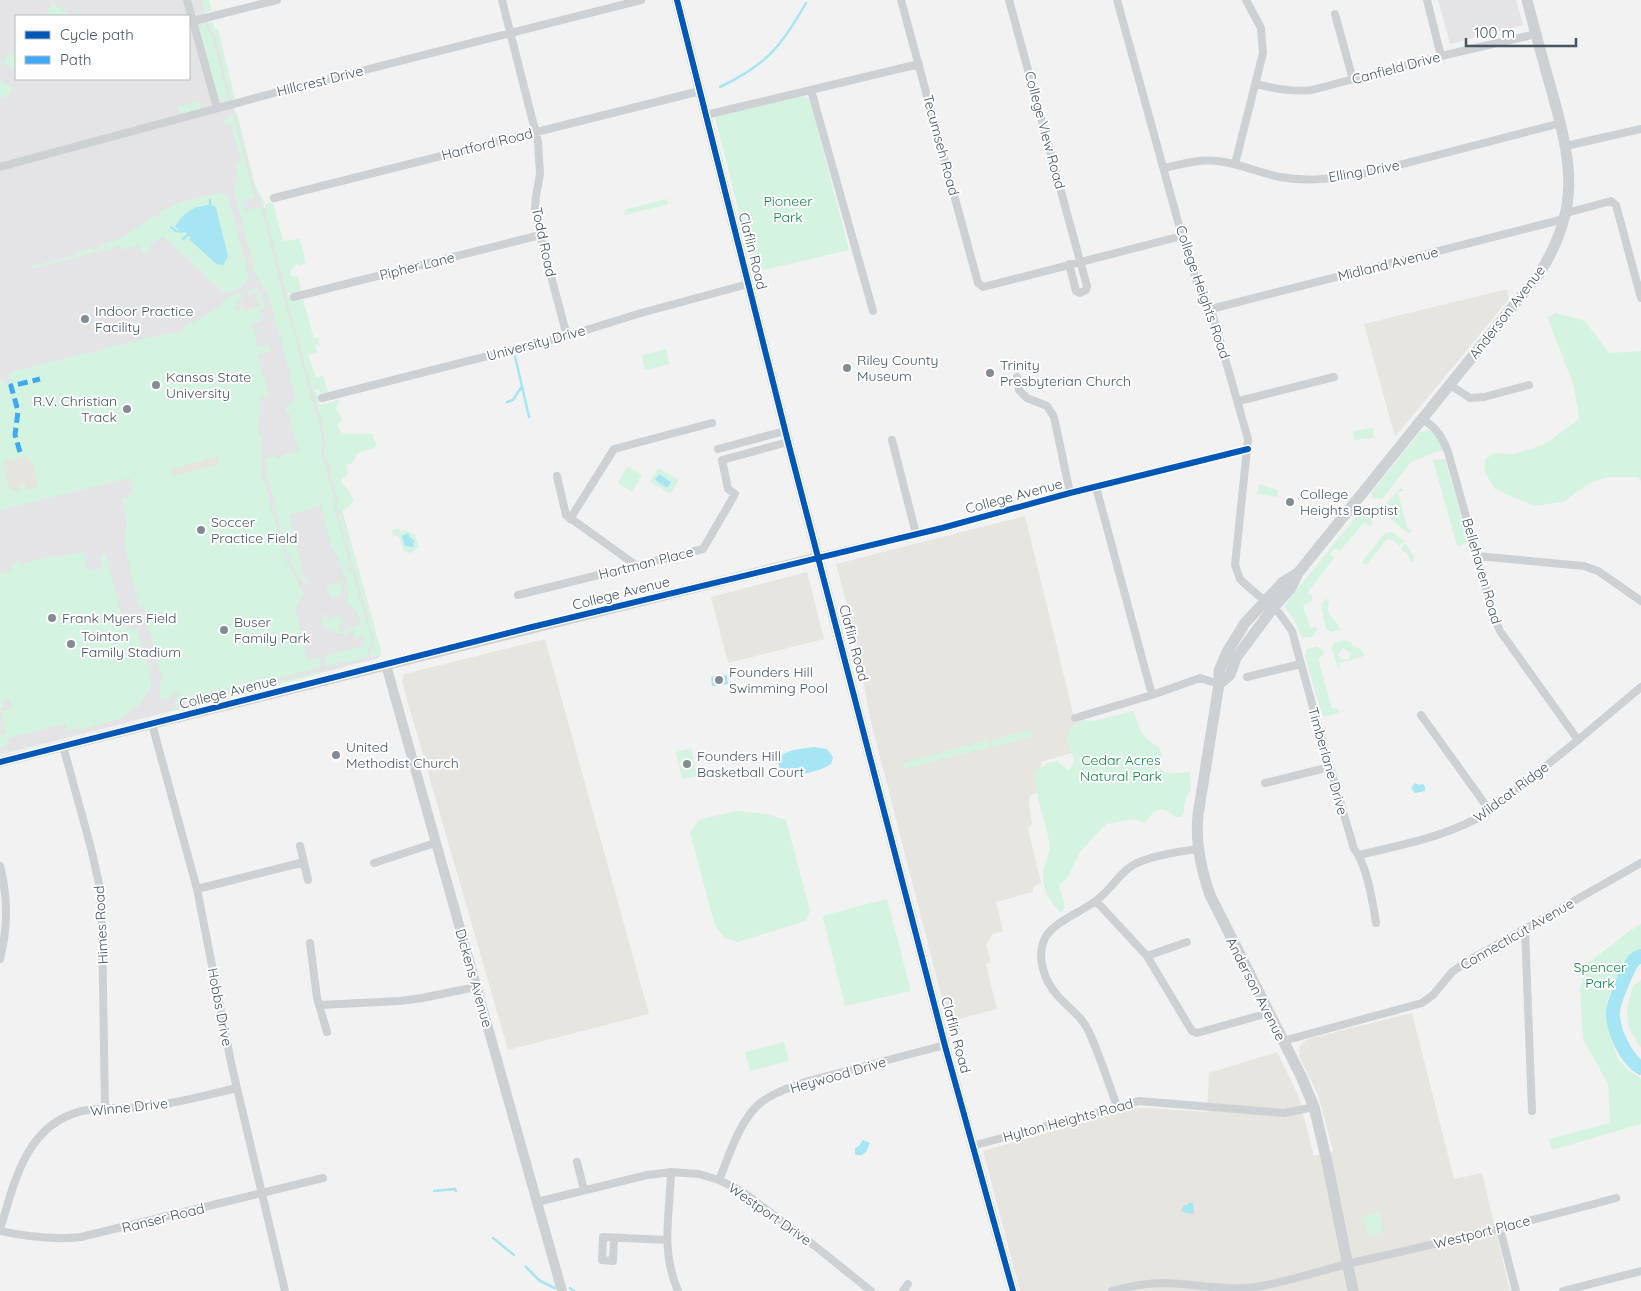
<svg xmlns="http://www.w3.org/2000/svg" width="1641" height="1291" font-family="Quicksand,sans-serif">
  <rect width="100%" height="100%" fill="#f2f2f2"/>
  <path fill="#e7e5e0" d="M1507,289L1509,299L1395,437L1364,324Z
    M1025,516L1082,750L1041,762L1046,791L1030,795L1029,802L1032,824L1028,829L1041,883L1033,887V892L996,902L1003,931L993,934L986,944L991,962L986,964L997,1009L948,1022L870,718L856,639L836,564Z
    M807,572L824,639L728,663L711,597Z
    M545,639L649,1014L508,1050L402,682L404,674Z
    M1412,1013L1454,1179L1482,1173L1510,1291H1020L983,1151L1130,1109L1150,1108L1207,1112L1209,1073L1277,1052L1298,1095L1314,1156L1333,1151L1318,1095L1299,1056L1300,1047L1303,1042L1308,1039Z"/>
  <path fill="#e4e3e5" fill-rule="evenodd" d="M0,0H201L208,24L215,34L254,184L264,207L330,452L342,510L381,651L379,658L0,755ZM16,16H189V79H16Z
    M1438,0H1516L1523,25L1450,44Z"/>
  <path fill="#d4f3e0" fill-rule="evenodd" d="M201,0H209L212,11L204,13Z
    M52,4L73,16H45Z
    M213,22L215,29H218L235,99L232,100L231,98L215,35L207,23Z
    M204,23L213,37L229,101L223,102L218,98L199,30L200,26Z
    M10,51L16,55V65L14,70L3,63Z
    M0,80L13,88L6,99L0,96Z
    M803,96L810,100L849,250L754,272L715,117Z
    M199,101L202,109L179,114L178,107Z
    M237,113L255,185L265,203L263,206L253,183L235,114Z
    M233,114L250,181L256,198L243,201L245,210L260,207L262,210L283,293L321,432L323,442L321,453L334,496L336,515L350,563L348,566L349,570L352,571L373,642L368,650V657L347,663L346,661L342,662V663H340L339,661L336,662V664L327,666L325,656L364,646L363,642L364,641L361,636L355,638L353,630L348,632V634C345,635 332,632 328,630L322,623L323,616L326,612L328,620L335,618L337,613L343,623L339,624L340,632L346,630L345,626L347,629L361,625L357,611L348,603V588L337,555L331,547L321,505L290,515C292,535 302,555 302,575L309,582L306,584C287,571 278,519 273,497C270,485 264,470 266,458L274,456L278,459L283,455L299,451C296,439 290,426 290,415L285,410L294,399L295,394L270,301L266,291L255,273L234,192L237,175L236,164L241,162L231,124H226L223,121Z
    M222,192L228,197L249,275C246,286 235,291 224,293L163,236L152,243L148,252L142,254L139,245L121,250L120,246L30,269L29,267L75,255V253L92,248L95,250L98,249L99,246L123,237L152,217L155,216L157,217L159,215V212L181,202Z
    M667,199L668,204L625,215L624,210Z
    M267,203H273L283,241L300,239L306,263L299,265L296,264L290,271L292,277L298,276L301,292L294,294L285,291L264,209Z
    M256,288L260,294L265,308L259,311L262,321L251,324L253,331L262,329L264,336L262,330L254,332L258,347L266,346L265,339L270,351L258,355L269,395L261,398L260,408L261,409L257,432L263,436L261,448V467L268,496L286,560L304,594L298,603L296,610L307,660L319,657L321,667L175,705V701L179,694L175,692L171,698L159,700L161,677L143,606L139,607L124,544L127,523L122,499L129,498L128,494L133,490L130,478L0,510V379L7,385L11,381L8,378L7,375L14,371L164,334L183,332V326C192,323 200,319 208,314C219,307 228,293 242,294L243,297L240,298L241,301L235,302V305H239L237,304L242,303L240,304L242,305L234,307L235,312L241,311L239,308L243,307L244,311L260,306L257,293L248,295L249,290Z
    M285,294L292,297L294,301L303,300L314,339L318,337L320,345L315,344L317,353L308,355L316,377L323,376L328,392L322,393L317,390H312Z
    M1556,313L1585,321L1609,353L1641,351V481L1638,477H1607L1588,484L1563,502L1534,506L1495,489L1484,471L1485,460L1494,453L1515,454L1545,444L1579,419L1574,386L1547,317Z
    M666,349L669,364L645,370L642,355Z
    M315,391L317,392L320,405L339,400L336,410L341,416L342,421L337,425L342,433C352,435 365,432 373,435L372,438L377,443L374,448L357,453L352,464H346L348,474L342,479V484L348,489L354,500L346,509L338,512V501L324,453L326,443L325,436L313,392Z
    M1373,428L1374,438L1354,440L1353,431Z
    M1426,430C1436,431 1439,441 1443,449L1442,450L1411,462L1382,499L1373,498L1371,493L1420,432Z
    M1441,459H1445L1468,543L1457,546L1433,460Z
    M628,466L642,475L632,492L618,483Z
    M658,468L679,480L670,494L650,482Z
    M1259,484L1278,490L1277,497L1257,494Z
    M1401,488L1404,490L1398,493L1408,530L1413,529L1409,534L1386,515C1381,506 1394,495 1401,488Z
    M1365,505L1372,515V525L1369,526L1364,522L1340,551L1335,549L1332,550L1330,554L1334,558L1307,593L1312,596V601L1303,605L1310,628L1316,627L1317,631L1312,637L1302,638L1295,621L1284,606Z
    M342,512L381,651V654L376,656H370L369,654L374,646V639L338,515Z
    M399,528L400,531L405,530L415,535L419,547L411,553L404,551L399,537L393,535L392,530Z
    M1391,532L1404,541L1399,546L1393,540L1387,539L1366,565L1362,562L1384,534Z
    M1405,543L1414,556L1413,562L1410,561L1409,556L1401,549Z
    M83,551L89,571L103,567L100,555L105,553L126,630L137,628L151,679V688L140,704L123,718L89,727V728L67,730L65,724L8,738L9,744L0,748V735L6,733L1,711L12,708L9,700L2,702L3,708L0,709V574L10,571L12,568V563L13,562L14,563L19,560L21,564L57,555L58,557Z
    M341,582L343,588L342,593L336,597H330L326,586Z
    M1325,599L1329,600C1325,619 1336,616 1340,630L1331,632L1326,629L1321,605Z
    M1343,640C1351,641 1355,648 1362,650L1364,656L1339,663L1340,668L1338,669L1332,647L1334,643ZM1343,648L1352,654L1348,660L1342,659L1337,655Z
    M1317,647L1322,649L1324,653L1322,656L1318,658L1332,709L1337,708L1340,711L1338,713L1324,717L1322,715L1305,656L1307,649Z
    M318,672L320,673L318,674L230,697L229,695V697L170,712L175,708Z
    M1133,711C1140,729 1140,737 1158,746L1162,754L1159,768C1170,777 1177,772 1190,772L1191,790C1185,797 1184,804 1184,814L1180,817H1175C1168,810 1160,806 1152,814C1148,818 1149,821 1143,823C1132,815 1118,823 1106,824L1080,852L1066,880L1059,884L1065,908L1061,912C1048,903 1040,882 1044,867C1047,858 1051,850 1049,841C1045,817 1034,797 1036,772L1047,763L1057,761L1068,770L1073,766L1074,757L1067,743V737L1071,727L1081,720L1094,721Z
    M1028,730L1031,732L1033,737L992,747L991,740Z
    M988,740L990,747L904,769L902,763L905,762Z
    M691,748L697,776L682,779L676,752Z
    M735,811L767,814L786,820L810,910L806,921L738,942L725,938L715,926L690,832L699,820Z
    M887,899L911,991L845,1006L823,918L825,915Z
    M1641,924V951C1609,975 1598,1010 1614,1047C1616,1052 1617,1058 1620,1061C1625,1068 1634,1074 1641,1079V1124L1552,1150L1549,1139L1610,1123L1608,1084L1583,1039L1580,989L1587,964L1627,933Z
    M1641,980V1048L1629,1029L1627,1010L1633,986Z
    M784,1042L789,1061L750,1071L745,1052Z
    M1379,1212L1384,1232L1368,1236L1363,1216Z"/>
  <path fill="#e6e4de" d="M26,456L33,464L39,486L27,490L25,484L20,485L21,489L12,491L11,488L9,489L3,464L5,461Z
    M219,456L220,459L217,465L173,476L171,469Z"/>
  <path fill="#a6e5f4" d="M207,205L214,206L216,208L228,256L223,265L217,264L214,262L189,239L191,237L185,232L181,233L178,232L179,229L175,227C183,213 192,207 207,205Z
    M659,474L671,482L667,488L655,480Z
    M408,533L410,538L414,540L413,547L405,546L402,536Z
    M718,675L719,677L727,675L728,684L712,686L711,677Z
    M814,747L827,749L833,757L831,764C822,771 795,777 785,774L782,776L777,759C786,749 802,749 814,747Z
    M1415,783L1419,785L1423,784L1425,787V791L1415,793L1411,788Z
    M863,1140L870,1143L866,1152L862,1155H855V1148L859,1146Z
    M1188,1203H1193L1194,1214L1185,1213L1181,1210L1184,1205L1187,1206Z"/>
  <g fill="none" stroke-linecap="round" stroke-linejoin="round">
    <path stroke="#a6e5f4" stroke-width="2.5" d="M720,87C766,65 781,47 806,3
      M210,208V200
      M171,227L176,231H180
      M183,239L190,233
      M515,356L529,417
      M507,402L513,400L522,386
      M434,1191L455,1189L456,1191
      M493,1238L514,1255
      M526,1267L540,1281L555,1288
      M570,1288L574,1291"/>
    <path stroke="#a6e5f4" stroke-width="14" d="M1641,956C1639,957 1636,958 1634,960C1628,967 1612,1005 1613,1014C1613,1031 1626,1059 1641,1068"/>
    <path stroke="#cdd1d3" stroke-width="8" d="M187,0L217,108
      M502,0L538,142L540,174L536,196L535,209L540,235L567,336
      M901,0L978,283L983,287L1182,236
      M1009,0L1080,261L1087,286L1086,290L1080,293L1076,291L1069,264
      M1117,0L1182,236L1197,283L1211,309L1248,439L1235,565L1240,579L1245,584L1280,614L1292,631L1317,722L1354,849C1367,864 1373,903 1376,923
      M1427,0L1441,56
      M1335,14L1353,80
      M193,21L277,0
      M1256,84C1275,89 1292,92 1312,90L1441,56L1536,34
      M811,90L873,311
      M706,115L919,64
      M1566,146L1641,129
      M1235,164L1263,53L1261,28L1246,0
      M0,167L274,93L641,0
      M1164,168C1181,164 1200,159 1217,161C1239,163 1259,173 1280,177C1311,183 1342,177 1372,172L1561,123
      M274,198L700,91
      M1566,213L1611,201L1616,205L1641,298
      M294,297L540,235
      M1211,309L1564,219
      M1017,377L1019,390L1027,398L1047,406L1054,417L1070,493
      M1450,385L1470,398L1484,397L1529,385
      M322,398L567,336L641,313L748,284
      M1239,401L1334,377
      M1422,419C1437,428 1442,437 1448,452L1494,617L1500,631L1578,740
      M892,440L916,534
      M718,449L785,431
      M557,476L566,515L637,566
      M1096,487L1152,695
      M570,519L614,449L712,423
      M1477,556L1584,566L1598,571L1641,601
      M818,557L942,528L1070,493L1248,449
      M518,595L703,549L735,494L728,489L722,460L788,442
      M1247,677L1301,664
      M1421,715L1490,811
      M1075,718L1152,695L1200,678L1219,684
      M152,724L197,889L232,1067L285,1291
      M63,746L91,848L99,884L102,925L105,1109
      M1265,783L1330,767
      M300,846L308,880
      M1359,855C1405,844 1450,836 1490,811L1578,740L1641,687
      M374,863L435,843
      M0,866C8,897 8,928 0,959
      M197,889L304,862
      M1096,901L1147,956L1192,1031L1197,1033L1269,1013
      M1525,929L1532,1111
      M310,943L317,998L327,1032
      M1147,956L1187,942
      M320,1005L400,1001L422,998L476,987
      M1283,1041L1422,1003L1433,995L1452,972L1468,961L1641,863
      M1117,1106C1108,1082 1100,1056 1089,1032C1082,1016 1068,1008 1057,995C1044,980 1036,957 1045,938C1054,921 1082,912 1097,900C1109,891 1117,877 1129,868C1142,857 1181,851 1198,849
      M972,1146L1139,1101L1284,1113L1314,1107
      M577,1162L584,1190
      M671,1172C670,1215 660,1249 678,1291
      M719,1180C729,1156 739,1122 759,1104C772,1093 791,1087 808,1081L945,1045
      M537,1202L647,1175L671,1172L699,1174L719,1180L743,1192L815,1246L871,1291
      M1500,1229L1516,1291
      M0,1230C14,1183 26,1124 82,1111C102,1107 123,1109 143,1107C175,1104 206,1095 237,1088
      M0,1231C27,1237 54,1240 81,1237L323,1178
      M614,1238L613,1261L602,1260L603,1237L667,1240
      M903,1291L908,1284
      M1112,1291C1130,1286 1147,1283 1165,1283C1195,1284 1225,1291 1255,1287C1288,1282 1319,1271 1351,1263C1440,1243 1528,1222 1616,1198
      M1563,1291L1641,1271"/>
    <path stroke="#cdd1d3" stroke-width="10" d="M677,0L788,442L945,1046L1013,1291
      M386,665L562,1291
      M0,762L818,557"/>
    <path stroke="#cdd1d4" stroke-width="11" d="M1298,573L1283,582L1245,623L1227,652L1219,671V684L1198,815C1195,843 1201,869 1210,895L1301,1076L1314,1107L1327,1162L1353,1291
      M1219,684L1230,675L1236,658L1273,608L1291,588L1298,573L1539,274C1581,208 1572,164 1552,92C1543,61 1535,31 1527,0"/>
    <path stroke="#3fa9f5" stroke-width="5" stroke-dasharray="10 5" stroke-linecap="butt" d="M20,452L15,435L18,411L11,386L40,379"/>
    <g stroke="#fff" stroke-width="9">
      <path id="cycleway" d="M677,0L788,442L945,1046L1013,1291
        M0,762L528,628L942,528L1070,493L1248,449"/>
    </g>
    <use href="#cycleway" stroke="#0057b8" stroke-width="6"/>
  </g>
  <g fill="#838c94" stroke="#fff" stroke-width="2">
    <circle cx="85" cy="319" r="5"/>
    <circle cx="847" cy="368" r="5"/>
    <circle cx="990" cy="373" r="5"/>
    <circle cx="156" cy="385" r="5"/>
    <circle cx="127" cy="409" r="5"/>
    <circle cx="1290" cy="502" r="5"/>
    <circle cx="201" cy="530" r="5"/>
    <circle cx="52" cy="618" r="5"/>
    <circle cx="224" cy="630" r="5"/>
    <circle cx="71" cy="644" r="5"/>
    <circle cx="719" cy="680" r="5"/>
    <circle cx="336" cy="755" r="5"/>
    <circle cx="687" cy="764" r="5"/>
  </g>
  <g text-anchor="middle" stroke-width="4" stroke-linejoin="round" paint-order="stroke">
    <g font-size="14" fill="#475561" stroke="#fff">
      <text transform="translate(1396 68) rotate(-15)" y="5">Canfield Drive</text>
      <text transform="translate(320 81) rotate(-14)" y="5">Hillcrest Drive</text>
      <text transform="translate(1045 130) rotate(75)" y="5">College View Road</text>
      <text transform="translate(487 144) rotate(-14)" y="5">Hartford Road</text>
      <text transform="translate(941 145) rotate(75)" y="5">Tecumseh Road</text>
      <text transform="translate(1364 171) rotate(-10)" y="5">Elling Drive</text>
      <text transform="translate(544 242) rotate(78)" y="5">Todd Road</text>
      <text transform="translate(753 251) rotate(76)" y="5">Claflin Road</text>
      <text transform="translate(1388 264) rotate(-14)" y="5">Midland Avenue</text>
      <text transform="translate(417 266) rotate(-14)" y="5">Pipher Lane</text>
      <text transform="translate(1203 292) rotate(71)" y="5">College Heights Road</text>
      <text transform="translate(1507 312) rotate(-52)" y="5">Anderson Avenue</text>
      <text transform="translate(536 343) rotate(-15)" y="5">University Drive</text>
      <text transform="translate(1014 496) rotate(-15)" y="5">College Avenue</text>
      <text transform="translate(646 563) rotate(-14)" y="5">Hartman Place</text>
      <text transform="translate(1482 571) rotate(74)" y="5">Bellehaven Road</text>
      <text transform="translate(621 593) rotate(-14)" y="5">College Avenue</text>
      <text transform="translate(854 643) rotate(75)" y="5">Claflin Road</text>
      <text transform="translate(228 692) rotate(-14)" y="5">College Avenue</text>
      <text transform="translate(1328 761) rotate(74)" y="5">Timberlane Drive</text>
      <text transform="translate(1511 792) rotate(-37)" y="5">Wildcat Ridge</text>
      <text transform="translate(101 925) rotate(-93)" y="5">Himes Road</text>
      <text transform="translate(1517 934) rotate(-30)" y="5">Connecticut Avenue</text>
      <text transform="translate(474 978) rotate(74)" y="5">Dickens Avenue</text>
      <text transform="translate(1256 989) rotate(63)" y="5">Anderson Avenue</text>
      <text transform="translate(220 1007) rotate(79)" y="5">Hobbs Drive</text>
      <text transform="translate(956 1035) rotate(75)" y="5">Claflin Road</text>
      <text transform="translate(838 1075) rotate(-16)" y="5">Heywood Drive</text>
      <text transform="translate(129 1107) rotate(-6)" y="5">Winne Drive</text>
      <text transform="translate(1068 1120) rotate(-15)" y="5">Hylton Heights Road</text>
      <text transform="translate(770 1214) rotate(35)" y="5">Westport Drive</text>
      <text transform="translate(163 1218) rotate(-14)" y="5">Ranser Road</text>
      <text transform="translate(1482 1232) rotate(-14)" y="5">Westport Place</text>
    </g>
    <g font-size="14" fill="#0e8547" stroke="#fff">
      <text x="788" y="206">Pioneer<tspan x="788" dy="16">Park</tspan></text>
      <text x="1121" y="765">Cedar Acres<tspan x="1121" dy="16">Natural Park</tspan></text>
      <text x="1600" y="972">Spencer<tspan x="1600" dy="16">Park</tspan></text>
    </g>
    <g font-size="14" fill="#475561" stroke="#fff" text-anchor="start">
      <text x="95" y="316">Indoor Practice<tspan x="95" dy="16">Facility</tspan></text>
      <text x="857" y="365">Riley County<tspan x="857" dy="16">Museum</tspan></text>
      <text x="1000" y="370">Trinity<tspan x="1000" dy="16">Presbyterian Church</tspan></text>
      <text x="166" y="382">Kansas State<tspan x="166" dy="16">University</tspan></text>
      <text x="117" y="406" text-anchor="end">R.V. Christian<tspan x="117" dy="16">Track</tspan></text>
      <text x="1300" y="499">College<tspan x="1300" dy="16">Heights Baptist</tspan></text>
      <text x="211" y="527">Soccer<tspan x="211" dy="16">Practice Field</tspan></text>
      <text x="62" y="623">Frank Myers Field</text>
      <text x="234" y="627">Buser<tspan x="234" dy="16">Family Park</tspan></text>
      <text x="81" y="641">Tointon<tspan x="81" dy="16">Family Stadium</tspan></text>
      <text x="729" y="677">Founders Hill<tspan x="729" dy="16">Swimming Pool</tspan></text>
      <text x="346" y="752">United<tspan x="346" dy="16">Methodist Church</tspan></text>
      <text x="697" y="761">Founders Hill<tspan x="697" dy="16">Basketball Court</tspan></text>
    </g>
  </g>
  <rect x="15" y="15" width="175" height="65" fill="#ffffff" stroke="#b5bbc0"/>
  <rect x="25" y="31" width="25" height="8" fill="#0057b8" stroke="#b5bbc0"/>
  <text x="60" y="40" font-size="15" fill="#475561">Cycle path</text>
  <rect x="25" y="56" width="25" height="8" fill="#3fa9f5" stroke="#b5bbc0"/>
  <text x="60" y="65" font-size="15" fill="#475561">Path</text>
  <path d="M1466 38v8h110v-8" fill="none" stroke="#475561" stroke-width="2.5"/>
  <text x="1474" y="38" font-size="15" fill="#475561" stroke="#ffffff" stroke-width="4" paint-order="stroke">100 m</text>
</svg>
